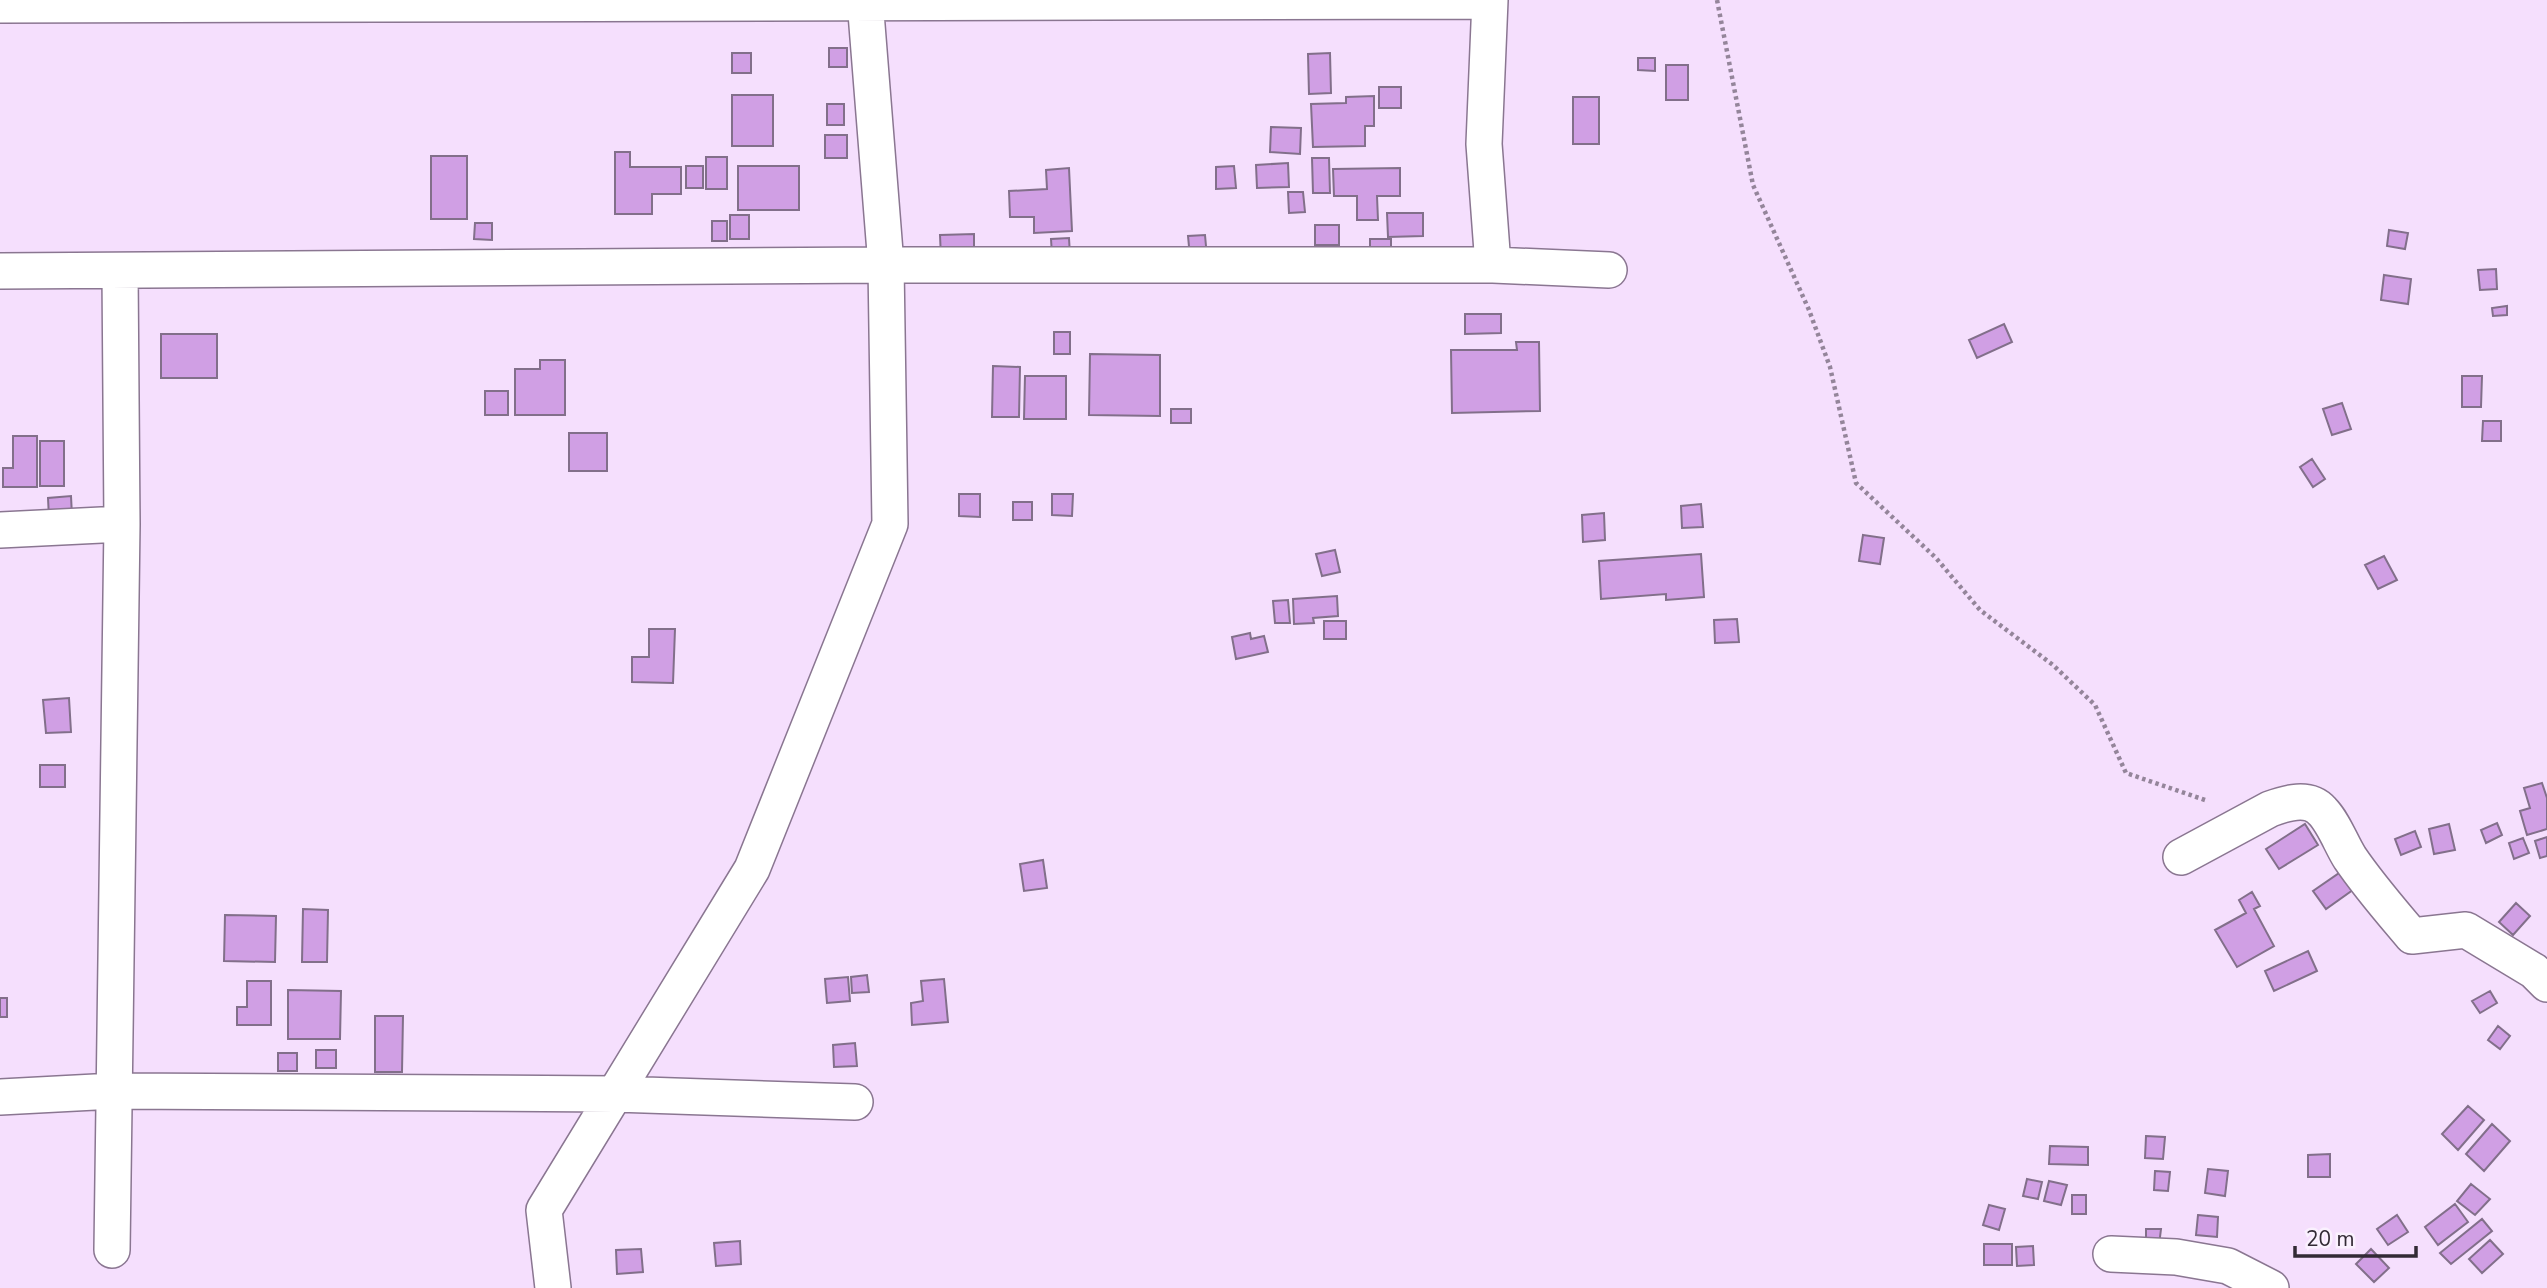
<svg xmlns="http://www.w3.org/2000/svg" width="2547" height="1288" font-family="'Nunito Sans',sans-serif">
  <rect width="100%" height="100%" fill="#f5dffd"/>
  <path fill="#d09fe4" stroke="#826f8a" stroke-width="2" d="M829,48H847V67H829Z
    M732,53H751V73H732Z
    M1330,53L1331,93L1309,94L1308,54Z
    M1638,58H1655V71L1638,70Z
    M1666,65H1688V100H1666Z
    M1379,87H1401V108H1379Z
    M732,95H773V146H732Z
    M1374,96V126H1365V146L1313,147L1311,104L1346,103V97Z
    M1573,97H1599V144H1573Z
    M827,104H844V125H827Z
    M1271,127L1301,128L1300,154L1270,152Z
    M825,135H847V158H825Z
    M615,152H630V167H681V194H652V214H615Z
    M431,156H467V219H431Z
    M706,157H727V189H706Z
    M1312,158H1329L1330,193H1313Z
    M1288,163L1289,187L1257,188L1256,165Z
    M686,166H703V188H686Z
    M738,166H799V210H738Z
    M1234,166L1236,188L1216,189V167Z
    M1069,168L1072,231L1034,233V217H1010L1009,191L1047,189L1046,170Z
    M1400,168V196H1377L1378,220H1357V196H1334L1333,169Z
    M1288,192H1303L1305,212L1289,213Z
    M1387,213H1423V236L1388,237Z
    M730,215H749V239H730Z
    M712,221H727V241H712Z
    M475,223H492V240L474,239Z
    M1315,225H1339V245H1315Z
    M2389,230L2408,233L2405,249L2387,246Z
    M974,234V257L941,258L940,235Z
    M1205,235L1207,257H1190L1188,236Z
    M1069,238L1070,255H1052L1051,239Z
    M1370,239H1391V260L1370,261Z
    M2496,269L2497,289L2480,290L2478,270Z
    M2384,275L2411,279L2408,304L2381,300Z
    M2507,306V315L2493,316L2492,308Z
    M1465,314H1501V333L1465,334Z
    M2004,324L2012,342L1977,358L1969,340Z
    M1054,332H1070V354H1054Z
    M161,334H217V378H161Z
    M1516,342H1539L1540,411L1452,413L1451,350H1517Z
    M1090,354L1160,355V416L1089,415Z
    M540,360H565V415H515V369H540Z
    M993,366L1020,367L1019,417H992Z
    M1025,376H1066V419H1024Z
    M2462,376H2482L2481,407H2462Z
    M485,391H508V415H485Z
    M2342,403L2351,429L2332,435L2323,409Z
    M1171,409H1191V423H1171Z
    M2483,421H2501V441H2482Z
    M569,433H607V471H569Z
    M13,436H37V487H3V468H13Z
    M40,441H64V486H40Z
    M2312,459L2325,479L2313,487L2300,467Z
    M959,494H980V517L959,516Z
    M1052,494H1073L1072,516L1052,515Z
    M71,496L72,516L49,518L48,498Z
    M1013,502H1032V520H1013Z
    M1701,504L1703,527L1682,528L1681,506Z
    M1604,513L1605,540L1583,542L1582,515Z
    M1863,535L1884,538L1880,564L1859,561Z
    M1335,550L1340,572L1322,576L1316,554Z
    M1701,554L1704,597L1666,600V594L1601,599L1599,561Z
    M2384,556L2397,580L2378,589L2365,565Z
    M1337,596L1338,616L1313,618L1314,623L1294,624L1293,599Z
    M1288,600L1290,623H1275L1273,601Z
    M1737,619L1739,642L1715,643L1714,620Z
    M1324,621H1346V639H1324Z
    M649,629H675L673,683L632,682V657H649Z
    M1250,633L1251,639L1264,636L1268,652L1236,659L1232,637Z
    M69,698L71,732L46,733L43,700Z
    M40,765H65V787H40Z
    M2542,783L2547,798V829L2527,835L2520,811L2530,808L2524,788Z
    M2497,823L2502,835L2486,843L2481,830Z
    M2305,824L2318,845L2279,869L2266,849Z
    M2449,824L2455,850L2434,854L2429,829Z
    M2415,831L2421,847L2401,855L2395,839Z
    M2547,837V856L2540,858L2535,841Z
    M2523,838L2529,853L2514,859L2509,843Z
    M1043,860L1047,888L1024,891L1020,864Z
    M2345,869L2357,887L2326,909L2313,891Z
    M2252,892L2260,906L2254,909L2274,946L2237,967L2215,930L2246,913L2239,900Z
    M2516,903L2530,916L2513,935L2499,922Z
    M303,909L328,910L327,962H302Z
    M225,915L276,916L275,962L224,961Z
    M2308,951L2317,971L2274,991L2265,971Z
    M867,975L869,992L852,993L851,977Z
    M848,977L850,1001L827,1003L825,979Z
    M944,979L948,1022L912,1025L911,1003L923,1001L921,981Z
    M247,981H271V1025H237V1007H247Z
    M288,990L341,991L340,1039H288Z
    M2490,991L2497,1003L2480,1013L2472,1001Z
    M0,998H7V1017H0Z
    M375,1016H403L402,1072H375Z
    M2498,1026L2510,1036L2500,1049L2488,1040Z
    M855,1043L857,1066L834,1067L833,1045Z
    M316,1050H336V1068H316Z
    M278,1053H297V1071H278Z
    M2468,1106L2484,1120L2458,1150L2442,1134Z
    M2492,1124L2510,1141L2484,1171L2466,1154Z
    M2146,1136L2165,1137L2163,1159L2145,1158Z
    M2050,1146L2088,1147V1165L2049,1164Z
    M2330,1154V1177H2308V1155Z
    M2208,1169L2228,1171L2225,1196L2205,1193Z
    M2155,1171L2170,1172L2168,1191L2154,1190Z
    M2027,1179L2042,1182L2038,1199L2023,1196Z
    M2049,1181L2067,1185L2061,1205L2044,1201Z
    M2471,1184L2490,1199L2475,1215L2457,1201Z
    M2072,1195H2086V1214H2072Z
    M2455,1204L2468,1222L2438,1245L2425,1227Z
    M1989,1205L2005,1209L1999,1230L1983,1225Z
    M2198,1215L2218,1217L2217,1237L2196,1235Z
    M2397,1215L2408,1232L2388,1245L2377,1229Z
    M2482,1219L2492,1231L2451,1264L2440,1253Z
    M2146,1229H2161L2159,1245H2146Z
    M2490,1240L2503,1254L2482,1273L2469,1259Z
    M740,1241L741,1264L716,1266L714,1243Z
    M1984,1244H2012V1265H1984Z
    M2033,1246L2034,1265L2017,1266L2016,1247Z
    M641,1249L643,1272L617,1274L616,1250Z
    M2371,1249L2389,1268L2374,1282L2356,1264Z"/>
  <g fill="none" stroke-linecap="round" stroke-linejoin="round">
    <g stroke="#8a7691" stroke-width="38">
      <path id="street" d="M1490,0L1484,144L1493,265L1609,270
        M0,5L1490,1
        M0,271L886,265H1493
        M0,530L122,524
        M2181,857L2270,809C2286,803 2309,796 2322,811C2334,823 2341,844 2350,858C2369,886 2391,911 2412,936L2466,930L2534,971L2547,984
        M0,1097L114,1091L615,1094L855,1102
        M112,1250L122,524L120,271
        M2111,1254L2176,1257L2228,1266L2271,1288
        M553,1288L544,1210L752,869L890,524L886,265L865,0"/>
    </g>
    <path stroke="#94859a" stroke-width="4.5" stroke-dasharray="3.5 3.5" stroke-linecap="butt" d="M1717,0L1753,185L1809,310L1830,367L1856,483L1936,558L1980,610L2053,665L2095,705L2126,773L2205,800"/>
    <use href="#street" stroke="#fff" stroke-width="35"/>
  </g>
  <path d="M2295 1246v10h121v-10" fill="none" stroke="#322a35" stroke-width="3.5"/>
  <text x="2306" y="1246" font-size="21" fill="#322a35" stroke="#faf1fe" stroke-width="5" paint-order="stroke">20 m</text>
</svg>
